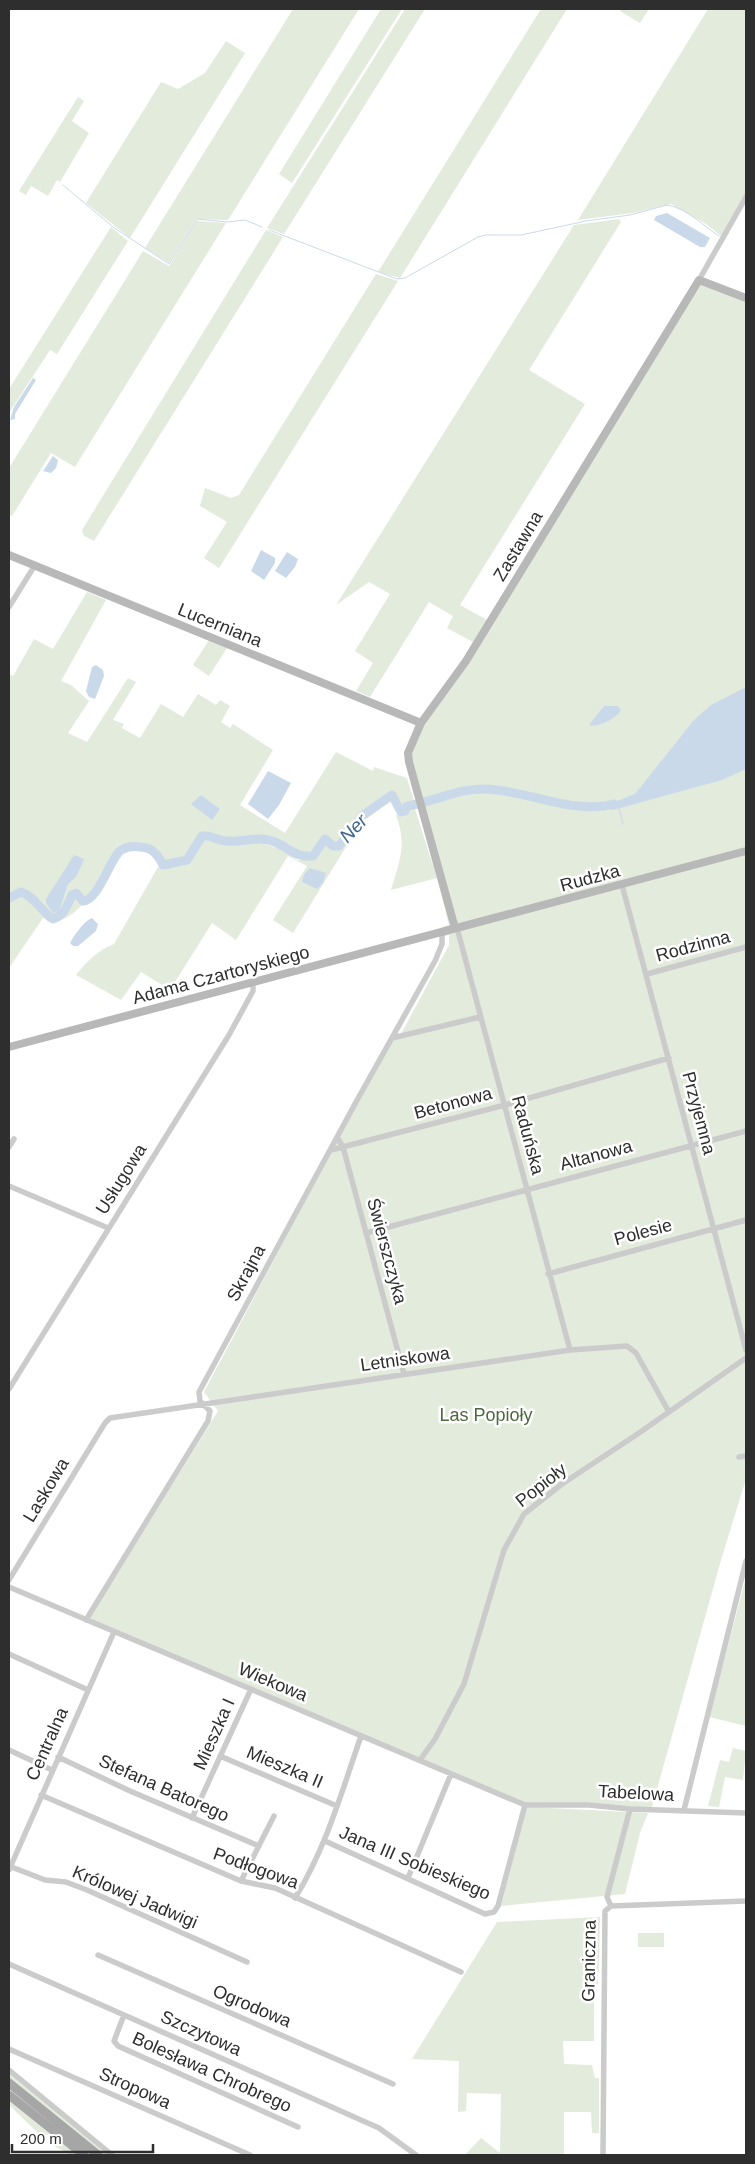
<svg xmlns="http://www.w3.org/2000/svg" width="755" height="2164" font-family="Helvetica,sans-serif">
  <rect width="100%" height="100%" fill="#fff"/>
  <path fill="#e3ebdd" d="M293,9H359L228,220L196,219L169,263L145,248Z
    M381,9H402L292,183L279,174Z
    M405,9H425L284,234L267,228Z
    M541,9H567L400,278L378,272Z
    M621,9H649L640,23L620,11Z
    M708,9H746V193L721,236L706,224L671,204L633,213L578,220Z
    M226,41L245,53L130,238L86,203L161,82L178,89L205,73Z
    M78,97L84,101L72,121L89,133L60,182L57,180L48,196L31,186L26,195L19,191Z
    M619,219L621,222L529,370L585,404L460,605L487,620L694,282L746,302V1479L721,1560L652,1807H530L648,1813L640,1833L625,1894L501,1906L527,1806L90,1624L91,1616L218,1411L204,1392L358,1101L392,1042L401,1034L449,945V935L445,936V927L438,928L449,925L437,878L391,890C400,860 407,845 396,815L406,814L410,809H415L434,869L404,753L415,725L447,685L473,642L447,628L453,616L429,602L370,697L356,691L373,663L355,651L390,594L369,582L336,605L574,225Z
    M196,221L226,223L75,467L51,453L12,516L9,514V468L143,251L169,266Z
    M111,227L128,241L57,354L50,350L9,413V389Z
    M266,230L283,237L94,541L84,536L82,530Z
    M376,274L398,281L219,568L204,558L227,522L200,506L205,488L231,498L239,495Z
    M87,592L106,600L61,681L71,685L89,701L68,733L87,742L128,678L136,682L113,720L124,724L122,728L140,738L161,704L183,717L198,694L216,705L220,700L230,706L221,722L230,728L233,724L273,750L240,805L285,833L336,752L373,771L374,767L407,778L414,801L407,803L403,808L401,807L396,794L392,792C380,801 367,807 357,818C349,825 345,836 337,843L325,836L313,852C296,855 288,844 274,839C256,833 241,839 224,837C216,837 211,833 201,833L185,856L165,862C153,845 137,838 118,846C105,874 84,918 51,923L43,918L9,968V674L13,676L34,639L53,649Z
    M209,640L227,648L209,676L193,665Z
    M354,834L293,933L273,920L307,866L288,856L236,940L212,923L170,990L141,972L121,1000L76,975C87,961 97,951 114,944L158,867L164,868L190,863L204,840H212L221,844L259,842L283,850L297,860H314L325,845L334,850H340Z
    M746,1577V1726L709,1717Z
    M733,1748L746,1751L743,1780L725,1777L719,1807L708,1806L720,1760L729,1762Z
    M600,1917L599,1971H598V1984L594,1986V2041H563L564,2064L592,2065L595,2078H599V2133H592L591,2112H564V2155H465L481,2138L500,2153L501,2094L467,2093L466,2111L458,2112L459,2061L412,2059L497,1922Z
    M638,1933H664V1947H638Z
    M9,2072L109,2155H104L9,2079Z
    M9,2101L77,2155H71L52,2145L49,2135L38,2133L9,2105Z"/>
  <path fill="#cad9ea" d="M667,213L710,238L705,247H700L654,220L656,216Z
    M33,378L36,380L15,414V419L10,420L14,407Z
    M53,456L58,460L56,468L51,473L43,471Z
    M261,550L275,558V563L264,580L251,571Z
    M287,552L298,559L295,567L286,578L275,571Z
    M96,665L103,670L104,676L95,699L89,697L86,691L92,667Z
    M746,687V769L722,780L613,810L602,807L635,794L694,720L711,705Z
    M604,706H618L621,710C617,718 598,728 589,725Z
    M268,771L291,783L279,805L268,819L248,804Z
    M201,795L220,809L212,820L191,804Z
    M74,855L84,859L83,862L76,877L68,884L59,911L53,913L46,903V899Z
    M310,868L326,873L323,883L317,889L302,882L304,874Z
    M92,918L98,924L96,931L78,946H73L70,943C75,934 83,922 92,918Z"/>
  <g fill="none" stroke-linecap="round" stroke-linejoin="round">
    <path stroke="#cad9ea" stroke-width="1" d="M63,185L113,227L169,264L197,219L227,222L245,220L262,227
      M269,230L397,279L405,278L478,237L486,235H521L586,221L630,215L667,205C687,208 703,226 719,236
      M619,808L623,824"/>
    <path stroke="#cad9ea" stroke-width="9" d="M9,898L21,892C35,897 41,911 53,919C65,915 67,905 72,895L76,893L83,901C99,900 110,858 121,850C128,846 133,846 140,847C152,847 158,855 163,865L187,860L202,836C210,835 213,838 220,840C238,845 256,834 275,842C289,848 296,858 313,856L325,839L333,846H339L362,816L392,795L401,812L405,811L407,806C434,802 458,788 485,789C527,790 573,815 614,804"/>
    <path stroke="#cbcbcb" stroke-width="5.5" d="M699,280L746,197
      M9,607L35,565
      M622,885L746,1350
      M457,928L570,1350
      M647,974L746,947
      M392,1038L480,1017
      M337,1137L343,1147L404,1374
      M9,1147L14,1139
      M331,1150L505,1105L669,1058
      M9,1186L108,1228
      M366,1233L746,1131
      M548,1274L746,1220
      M9,1389L229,1035L253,991V982
      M739,1457L746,1456
      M9,1580L105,1423L110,1418L570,1350L627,1346L636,1353L669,1412
      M9,1587L525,1805H589L630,1809L746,1813
      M86,1620L208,1421L210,1411L200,1401L199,1392L356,1102L435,961L442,944V932
      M9,1654L88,1690
      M9,1750L52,1770
      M220,1756L337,1806
      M58,1757L130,1791L259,1846
      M420,1760L435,1739L464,1684L504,1550L524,1514L562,1484L639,1433L746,1358
      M41,1795L241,1881L275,1888L461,1972
      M684,1810L746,1561
      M192,1818L251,1689
      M325,1841L485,1914L494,1912L498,1906L525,1805
      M9,1866L45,1880L66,1882L87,1890L247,1962
      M9,1870L114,1632
      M408,1878L451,1774
      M241,1881L274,1816
      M295,1898C326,1848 342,1791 361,1736
      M611,1906L607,1897L630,1809
      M98,1955L393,2084
      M9,1964L379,2128L416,2155
      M124,2015L114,2041L118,2046L298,2127
      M9,2049L250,2155
      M9,2070L112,2155
      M603,2155L605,1911L611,1906L746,1901"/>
    <path stroke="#b8b8b8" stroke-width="8" d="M9,555L421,723
      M455,928L409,762L408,753L421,723L466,661L699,280L746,298
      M9,1047L746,851"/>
    <path stroke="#a6a6a6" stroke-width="9" d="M9,2083L98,2155
      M9,2095L84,2155"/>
  </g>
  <g text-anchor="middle" stroke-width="5" stroke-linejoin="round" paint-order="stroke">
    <g font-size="18" fill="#2e2e2e" stroke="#fff">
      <text transform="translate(518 546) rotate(-59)" y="6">Zastawna</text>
      <text transform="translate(220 625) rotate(22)" y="6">Lucerniana</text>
      <text transform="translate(590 878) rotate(-15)" y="6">Rudzka</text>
      <text transform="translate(693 946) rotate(-15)" y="6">Rodzinna</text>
      <text transform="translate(221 975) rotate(-15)" y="6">Adama Czartoryskiego</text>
      <text transform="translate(453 1103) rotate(-15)" y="6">Betonowa</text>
      <text transform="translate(699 1113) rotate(75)" y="6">Przyjemna</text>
      <text transform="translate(528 1135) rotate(75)" y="6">Raduńska</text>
      <text transform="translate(596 1155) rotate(-15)" y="6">Altanowa</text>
      <text transform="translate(121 1179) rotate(-58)" y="6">Usługowa</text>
      <text transform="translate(643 1232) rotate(-15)" y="6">Polesie</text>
      <text transform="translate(387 1251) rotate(75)" y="6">Świerszczyka</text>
      <text transform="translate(246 1273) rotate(-62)" y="6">Skrajna</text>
      <text transform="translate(405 1359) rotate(-8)" y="6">Letniskowa</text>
      <text transform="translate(541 1485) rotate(-38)" y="6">Popioły</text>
      <text transform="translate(46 1490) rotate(-59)" y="6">Laskowa</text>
      <text transform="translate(273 1682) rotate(23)" y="6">Wiekowa</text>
      <text transform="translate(214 1734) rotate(-66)" y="6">Mieszka I</text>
      <text transform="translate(47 1744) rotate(-66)" y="6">Centralna</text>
      <text transform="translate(285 1767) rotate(23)" y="6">Mieszka II</text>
      <text transform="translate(164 1788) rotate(24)" y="6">Stefana Batorego</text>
      <text transform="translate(636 1793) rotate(3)" y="6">Tabelowa</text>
      <text transform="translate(415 1863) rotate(23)" y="6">Jana III Sobieskiego</text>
      <text transform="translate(256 1868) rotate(20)" y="6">Podłogowa</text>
      <text transform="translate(135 1897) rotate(23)" y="6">Królowej Jadwigi</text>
      <text transform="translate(589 1961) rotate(-89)" y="6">Graniczna</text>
      <text transform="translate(252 2006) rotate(23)" y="6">Ogrodowa</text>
      <text transform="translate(201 2033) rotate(24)" y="6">Szczytowa</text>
      <text transform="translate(212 2072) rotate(24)" y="6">Bolesława Chrobrego</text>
      <text transform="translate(135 2088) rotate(24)" y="6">Stropowa</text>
    </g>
    <g font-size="18" fill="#4c683e" stroke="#fff">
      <text x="486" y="1421">Las Popioły</text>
    </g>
    <g font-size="19" font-style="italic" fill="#40658d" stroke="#fff">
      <text transform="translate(353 828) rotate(-46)" y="7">Ner</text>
    </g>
  </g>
  <rect width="755" height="2164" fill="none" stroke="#2e2e2e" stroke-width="20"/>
  <path d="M12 2144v8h141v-8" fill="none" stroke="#2e2e2e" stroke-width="2.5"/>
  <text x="20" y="2144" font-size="15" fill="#2e2e2e" stroke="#ffffff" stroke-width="4" paint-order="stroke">200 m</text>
</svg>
